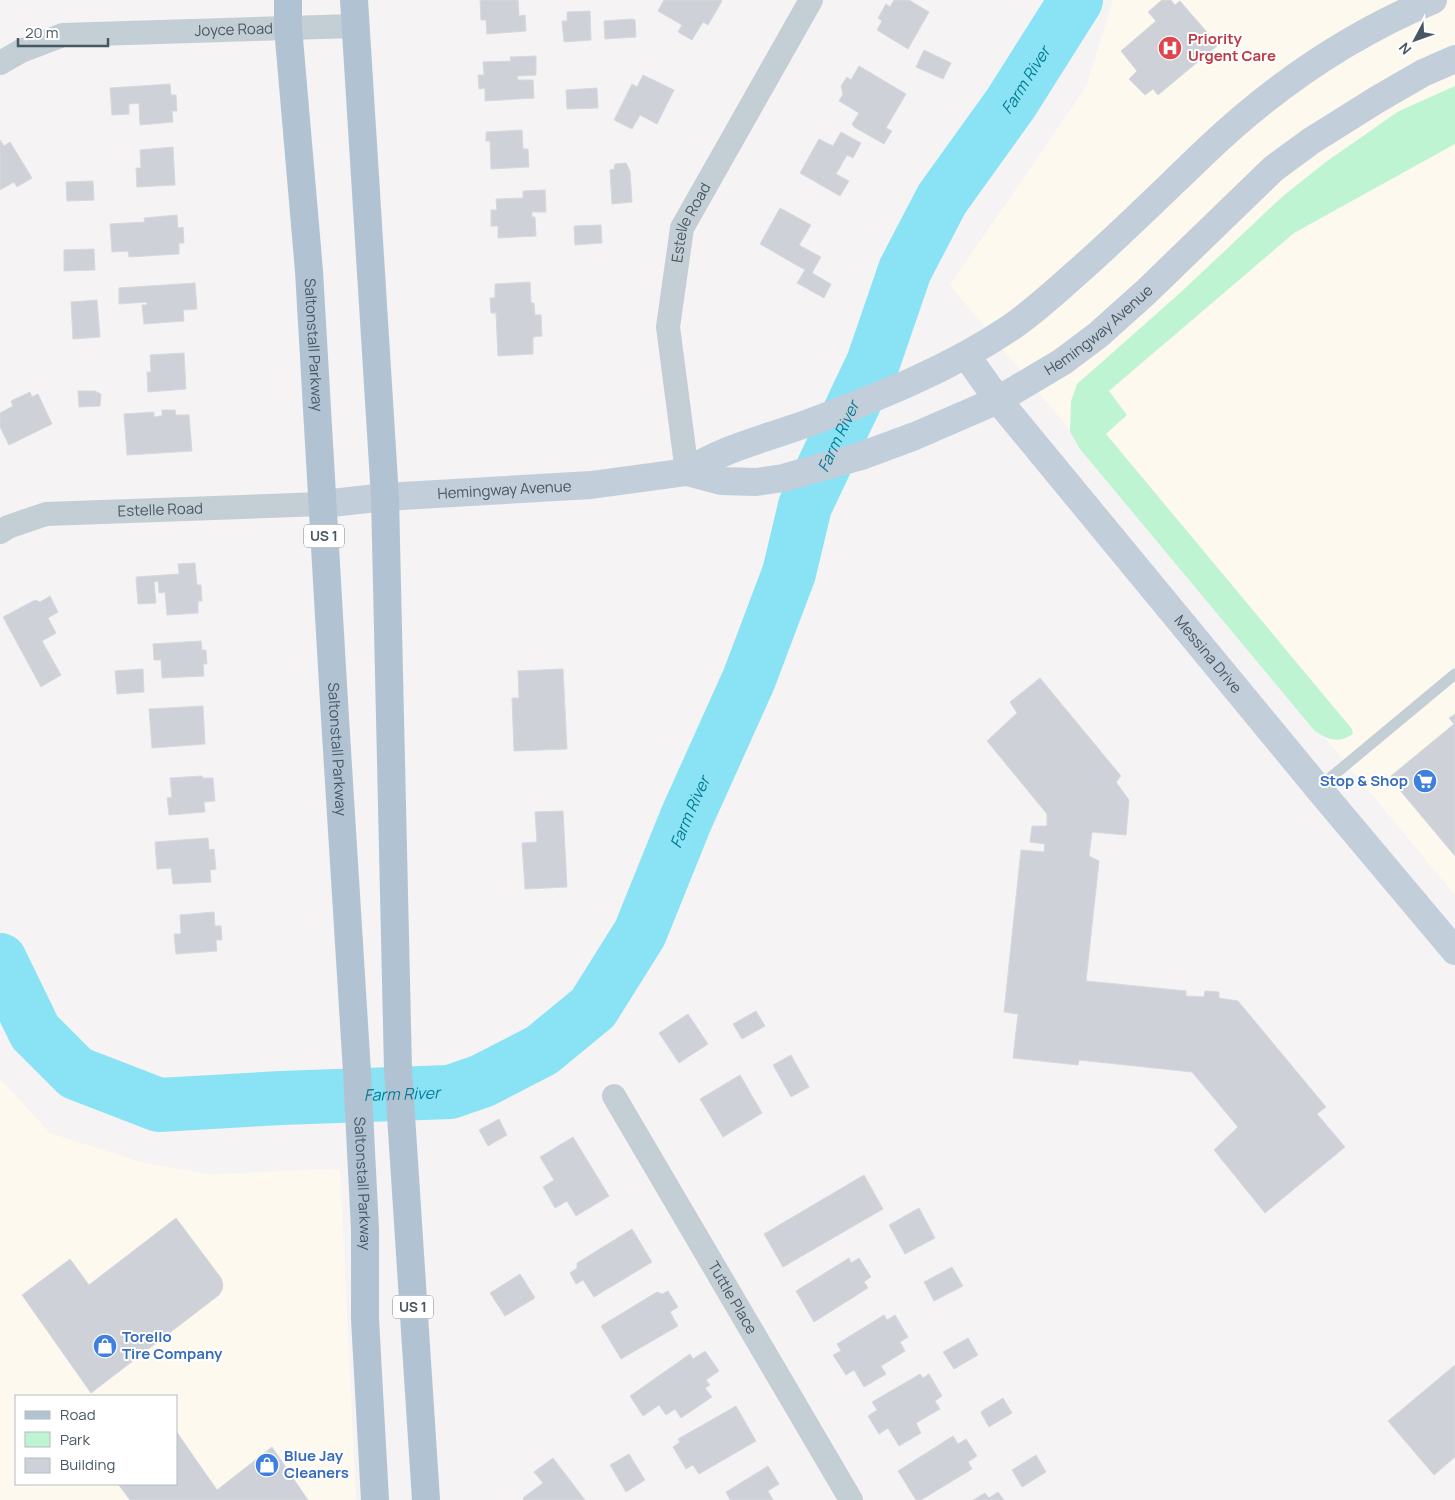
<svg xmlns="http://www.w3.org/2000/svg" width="1455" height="1500" font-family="Manrope,sans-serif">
  <rect width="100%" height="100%" fill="#f5f3f3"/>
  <path fill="#fef9ee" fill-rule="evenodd" d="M1113,0H1455V895L950,285L1086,87Z
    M0,1079L50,1133L140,1162L209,1174L340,1169L356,1500H0ZM16,1396H176V1484H16Z"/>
  <path fill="#bff4d2" d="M1455,86V144L1294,233L1109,391L1127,415L1106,434L1352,729L1353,734C1338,744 1328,740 1314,730L1080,449L1070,432L1071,401L1077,384L1180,293L1283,196L1327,161L1399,111Z"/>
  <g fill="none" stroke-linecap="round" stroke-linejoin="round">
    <path stroke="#89e3f5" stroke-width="54" id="s1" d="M0,960L35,1032L76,1073L159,1105L281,1098L450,1092L482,1081L542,1050L593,1008L640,933L686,819L749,679L789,573L805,506L873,363L905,270L942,199L1011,103L1076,0"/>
  </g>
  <path fill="#ced2d8" stroke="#d6d9de" d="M480,0H518L519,16L525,15L526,31L487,34L486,20H481Z
    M664,0H721L722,1L708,25L703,22L692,40L678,32L682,25L658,11Z
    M894,0H909L929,12L908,49L877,30L882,21L878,18L886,4L890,7Z
    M1162,0H1171L1175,5L1180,1L1218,45L1158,95L1153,89L1145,95L1129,79L1137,71L1121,51L1156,21L1148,12Z
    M590,11L591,40L564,42L562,21H567V12Z
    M632,19L635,20L636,37L605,39L604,21Z
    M924,50L951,63L943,79L916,67Z
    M536,56V75L517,76L518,80H533L534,98L485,101V88L479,89L478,75H484L483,62L511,61L510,57Z
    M859,66L906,94L886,128L892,131L884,144L854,127L852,124L859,113L839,101L843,94L841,86L847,77L851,80Z
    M643,75L674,90L657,124L640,115L632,129L614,120L632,84L637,87Z
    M170,84L171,95H176L177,111H172L173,122L140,125L139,103L129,104V114L112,115L110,88Z
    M597,88L598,108L567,109L566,90Z
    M522,130L523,149H528L529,167L491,169L490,141H486V132Z
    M841,132L861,143L853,158L847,155L836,174L849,181L840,196L800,173L819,139L833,146Z
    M0,140L4,146L10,142L32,178L17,187L14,182L0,190Z
    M173,147L175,185L137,187L136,168H141L140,150Z
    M626,163L630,171L632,202L612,204L610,170L614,169L615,164Z
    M93,181L94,200L67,201L66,182Z
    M545,190L546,212H532V217H535L536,236L498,238V226H491V210H497L496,199L523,198V191Z
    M780,208L811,225L799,245L821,257L812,273L831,284L824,298L797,283L805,270L760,244Z
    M177,215L178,228L183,227L184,243H179V254L129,257L128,251L112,252L110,224L145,222L144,218Z
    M601,225L602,243L575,245L574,226Z
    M94,249L95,270L64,271V250Z
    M530,282L531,303H534L535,315H541L542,336L533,337V354L498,356L496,313H491L490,298H495V284Z
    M195,283L197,309L183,310L184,321L144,324L142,305H147V302L119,304V288Z
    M97,300L100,337L73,339L71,302Z
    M184,353L186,389L148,392L147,372H151L150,355Z
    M78,391H95L101,394L100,406L79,407Z
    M30,392L32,397L38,394L52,424L9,445L0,427V413L13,406L11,401Z
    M162,410H175L176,415H189L192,451L127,455L124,414L154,412V417L162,416Z
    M195,563L197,585H201L202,601H198V613L167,615L165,592L159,593L158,581L154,582L156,603L138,604L136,577L179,574L178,564Z
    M50,596L58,612L48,618L56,633L42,641L61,675L41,687L3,617L35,600L40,602Z
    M201,641L202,650H206L207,664H203L204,676L162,678L161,660H154L153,644Z
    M143,669L144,692L117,694L115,671Z
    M563,669L567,749L514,751L512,698H519L518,671Z
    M1040,678L1121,776L1116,782L1129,800L1126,835L1092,832L1089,856L1099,861L1086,981L1186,991V996L1204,997L1205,991L1219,992V998L1238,1001L1326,1107L1317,1114L1345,1147L1265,1213L1214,1150L1238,1127L1192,1072L1079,1060L1078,1065L1013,1058L1018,1014L1004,1012L1021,850L1044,852L1045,844L1030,842L1032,826H1047V814L987,741L1017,713L1010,702Z
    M203,706L205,744L152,748L149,709Z
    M1455,714V856L1398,788L1400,786L1391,776L1454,724L1449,718Z
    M202,776L203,778H213L215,801L204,802L205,812L169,815L167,798L172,797L170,778Z
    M563,811L567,887L525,889L522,843L537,842L535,812Z
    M208,838L209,850L214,849L216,869L210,870L211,882L173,884L171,868L157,869L155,842Z
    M214,912L215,926H221L222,940H216L217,951L176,954L174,934H181L180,915Z
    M756,1011L765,1026L742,1039L733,1024Z
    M688,1014L708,1044L679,1063L659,1033Z
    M791,1055L809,1087L791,1097L773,1065Z
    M740,1075L762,1113L723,1137L700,1099Z
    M499,1119L507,1135L488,1146L479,1130Z
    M573,1137L609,1196L576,1216L567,1201L555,1208L543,1187L554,1180L540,1157Z
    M864,1175L883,1209L783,1267L764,1234Z
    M919,1208L935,1238L905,1254L889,1225Z
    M176,1218L221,1278L223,1285L222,1290L219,1295L91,1393L22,1295L70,1259L89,1285Z
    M632,1229L652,1262L594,1297L583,1280L576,1284L570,1273L577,1268V1263Z
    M849,1258L851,1263L859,1258L871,1277L864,1282L868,1288L814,1322L796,1291Z
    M952,1267L963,1286L934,1301L924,1282Z
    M520,1274L535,1298L505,1316L490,1293Z
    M668,1291L678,1307L670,1312L678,1326L621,1359L601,1326L657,1292L662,1294Z
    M884,1315L887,1320L895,1315L908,1337L900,1342L905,1351L881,1366L886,1374L864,1387L854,1370L846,1375L833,1355L841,1351L837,1344Z
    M968,1338L978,1355L954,1369L943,1352Z
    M705,1351L719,1371L706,1380L710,1385L705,1388L712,1397L681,1418L675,1409L666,1415L659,1405L643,1416L630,1396L690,1354L693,1359Z
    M1455,1365V1457L1434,1475L1388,1421Z
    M920,1374L923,1378L929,1374L942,1396L935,1401L940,1409L916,1423L921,1433L899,1446L888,1428L879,1434L868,1416L877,1410L872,1402Z
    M1003,1398L1012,1413L989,1427L981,1413L982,1411Z
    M736,1406L756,1441L699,1474L693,1465L686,1469L673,1447L680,1442L678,1439Z
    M176,1431L217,1490L272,1447L308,1500H130L118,1484H176Z
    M953,1436L958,1444L966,1439L977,1456L968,1462L972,1469L921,1500H916L898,1471Z
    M629,1454L645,1480L626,1492L610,1465Z
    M1036,1455L1046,1472L1022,1487L1012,1470Z
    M553,1458L585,1500H524L523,1498L543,1483L534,1472Z
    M768,1466L779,1484L768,1491L773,1500H730L726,1492Z
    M998,1492L1004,1500H973L985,1493L989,1498Z"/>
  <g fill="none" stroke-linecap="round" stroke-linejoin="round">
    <path stroke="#c3ced5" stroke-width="11" d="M1318,788L1455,674"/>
    <g stroke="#c3ced5" stroke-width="24">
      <path id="s2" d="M0,63L21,51L63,35L355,26"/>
      <path id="s3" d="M687,472L668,327L682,228L811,0"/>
      <path id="s4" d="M0,532L8,527L46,514L323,504"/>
      <path id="s5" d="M614,1096L851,1500"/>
    </g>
    <g stroke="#c2cfda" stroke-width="28">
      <path id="s6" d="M966,355L998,400L1318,788L1455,951"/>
      <path d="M687,472C725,447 768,438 811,422C879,397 949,369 1010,328C1032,313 1052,295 1072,277C1118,237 1162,193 1206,151C1272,88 1349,35 1433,0"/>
      <path id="s7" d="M323,504L385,497L591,485L687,472L721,481L756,482L783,478L861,456L915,436L998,400L1062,362L1098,335L1146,292L1273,169L1311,141L1378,99L1423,73L1455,59"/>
    </g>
    <g stroke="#b1c3d3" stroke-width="28">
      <path id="s8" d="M288,0V27L309,271L334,702L357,1072L365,1230V1319L375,1500"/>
      <path d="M354,0L385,497L398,1069L426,1500"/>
    </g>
  </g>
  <defs>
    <g id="hospital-disc" transform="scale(1.25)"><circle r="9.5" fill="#e0444e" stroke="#fff"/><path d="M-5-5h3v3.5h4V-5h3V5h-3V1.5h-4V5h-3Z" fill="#fff"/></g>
    <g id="supermarket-disc" transform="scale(1.25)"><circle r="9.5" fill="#3f7fe0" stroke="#fff"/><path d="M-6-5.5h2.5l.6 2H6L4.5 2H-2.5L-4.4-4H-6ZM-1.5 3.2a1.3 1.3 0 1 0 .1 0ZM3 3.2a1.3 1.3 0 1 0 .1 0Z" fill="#fff"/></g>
    <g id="shop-disc" transform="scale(1.25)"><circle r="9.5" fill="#3f7fe0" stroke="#fff"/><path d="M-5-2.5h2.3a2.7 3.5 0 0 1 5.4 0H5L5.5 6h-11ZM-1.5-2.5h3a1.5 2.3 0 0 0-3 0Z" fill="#fff"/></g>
  </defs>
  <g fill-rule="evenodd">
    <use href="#hospital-disc" x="1170" y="48"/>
    <use href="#supermarket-disc" x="1425" y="781"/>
    <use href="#shop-disc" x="105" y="1346"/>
    <use href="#shop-disc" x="267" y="1465"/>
  </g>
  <g text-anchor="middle" stroke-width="4" stroke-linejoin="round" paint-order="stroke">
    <g fill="#fff" stroke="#7f8991" stroke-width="1">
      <rect x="304" y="524.5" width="40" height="23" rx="4"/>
      <rect x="393" y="1295.5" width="40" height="23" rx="4"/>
    </g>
    <g font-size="14" font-weight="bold" fill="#485762">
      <text x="324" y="541">US 1</text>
      <text x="413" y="1312">US 1</text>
    </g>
    <g font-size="15" fill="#485762" stroke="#fff">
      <text dy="5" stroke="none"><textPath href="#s2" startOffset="240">Joyce Road</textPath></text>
      <text dy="5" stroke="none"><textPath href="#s3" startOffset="254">Estelle Road</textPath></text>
      <text dy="5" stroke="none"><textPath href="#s7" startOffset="815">Hemingway Avenue</textPath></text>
      <text dy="5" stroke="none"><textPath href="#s8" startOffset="346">Saltonstall Parkway</textPath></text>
      <text dy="5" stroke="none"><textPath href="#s7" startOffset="182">Hemingway Avenue</textPath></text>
      <text dy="5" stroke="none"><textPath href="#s4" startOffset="164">Estelle Road</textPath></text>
      <text dy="5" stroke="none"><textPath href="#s6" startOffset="385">Messina Drive</textPath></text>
      <text dy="5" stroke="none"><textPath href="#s8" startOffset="751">Saltonstall Parkway</textPath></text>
      <text dy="5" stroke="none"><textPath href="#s8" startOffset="1186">Saltonstall Parkway</textPath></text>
      <text dy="5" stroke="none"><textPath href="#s5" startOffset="234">Tuttle Place</textPath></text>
    </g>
    <g font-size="15" font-weight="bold" fill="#be3a42" stroke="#fff" text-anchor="start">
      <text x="1188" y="44">Priority<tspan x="1188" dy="17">Urgent Care</tspan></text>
    </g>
    <g font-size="15" font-weight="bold" fill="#366cbe" stroke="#fff" text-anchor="start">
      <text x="1408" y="786" text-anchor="end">Stop &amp; Shop</text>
      <text x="122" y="1342">Torello<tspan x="122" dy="17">Tire Company</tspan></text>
      <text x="284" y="1461">Blue Jay<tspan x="284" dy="17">Cleaners</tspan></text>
    </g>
    <g font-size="16" font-style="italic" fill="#047b93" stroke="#fff">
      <text dy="6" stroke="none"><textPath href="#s1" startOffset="1715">Farm River</textPath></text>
      <text dy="6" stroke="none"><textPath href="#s1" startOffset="1310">Farm River</textPath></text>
      <text dy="6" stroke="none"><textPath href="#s1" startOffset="905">Farm River</textPath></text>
      <text dy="6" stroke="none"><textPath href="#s1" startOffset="470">Farm River</textPath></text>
    </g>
  </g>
  <rect x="15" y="1395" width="162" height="90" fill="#ffffff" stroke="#b6bcc0"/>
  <rect x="25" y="1411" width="25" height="8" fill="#b1c3d3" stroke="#b6bcc0"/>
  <text x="60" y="1420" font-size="15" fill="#485762">Road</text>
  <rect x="25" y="1432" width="25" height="15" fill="#bff4d2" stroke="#b6bcc0"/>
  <text x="60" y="1445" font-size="15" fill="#485762">Park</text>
  <rect x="25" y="1458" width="25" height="15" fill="#ced2d8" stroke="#b6bcc0"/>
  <text x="60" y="1470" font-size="15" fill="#485762">Building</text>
  <g transform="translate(1415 40) rotate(229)" stroke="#ffffff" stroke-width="4" paint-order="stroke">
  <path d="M0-4L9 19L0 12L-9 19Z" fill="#485762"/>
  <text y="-8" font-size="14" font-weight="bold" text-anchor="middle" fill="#485762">N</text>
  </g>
  <path d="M18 38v8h90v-8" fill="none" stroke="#485762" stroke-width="2.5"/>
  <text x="25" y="38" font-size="15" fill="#485762" stroke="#ffffff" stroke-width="4" paint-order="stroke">20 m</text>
</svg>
